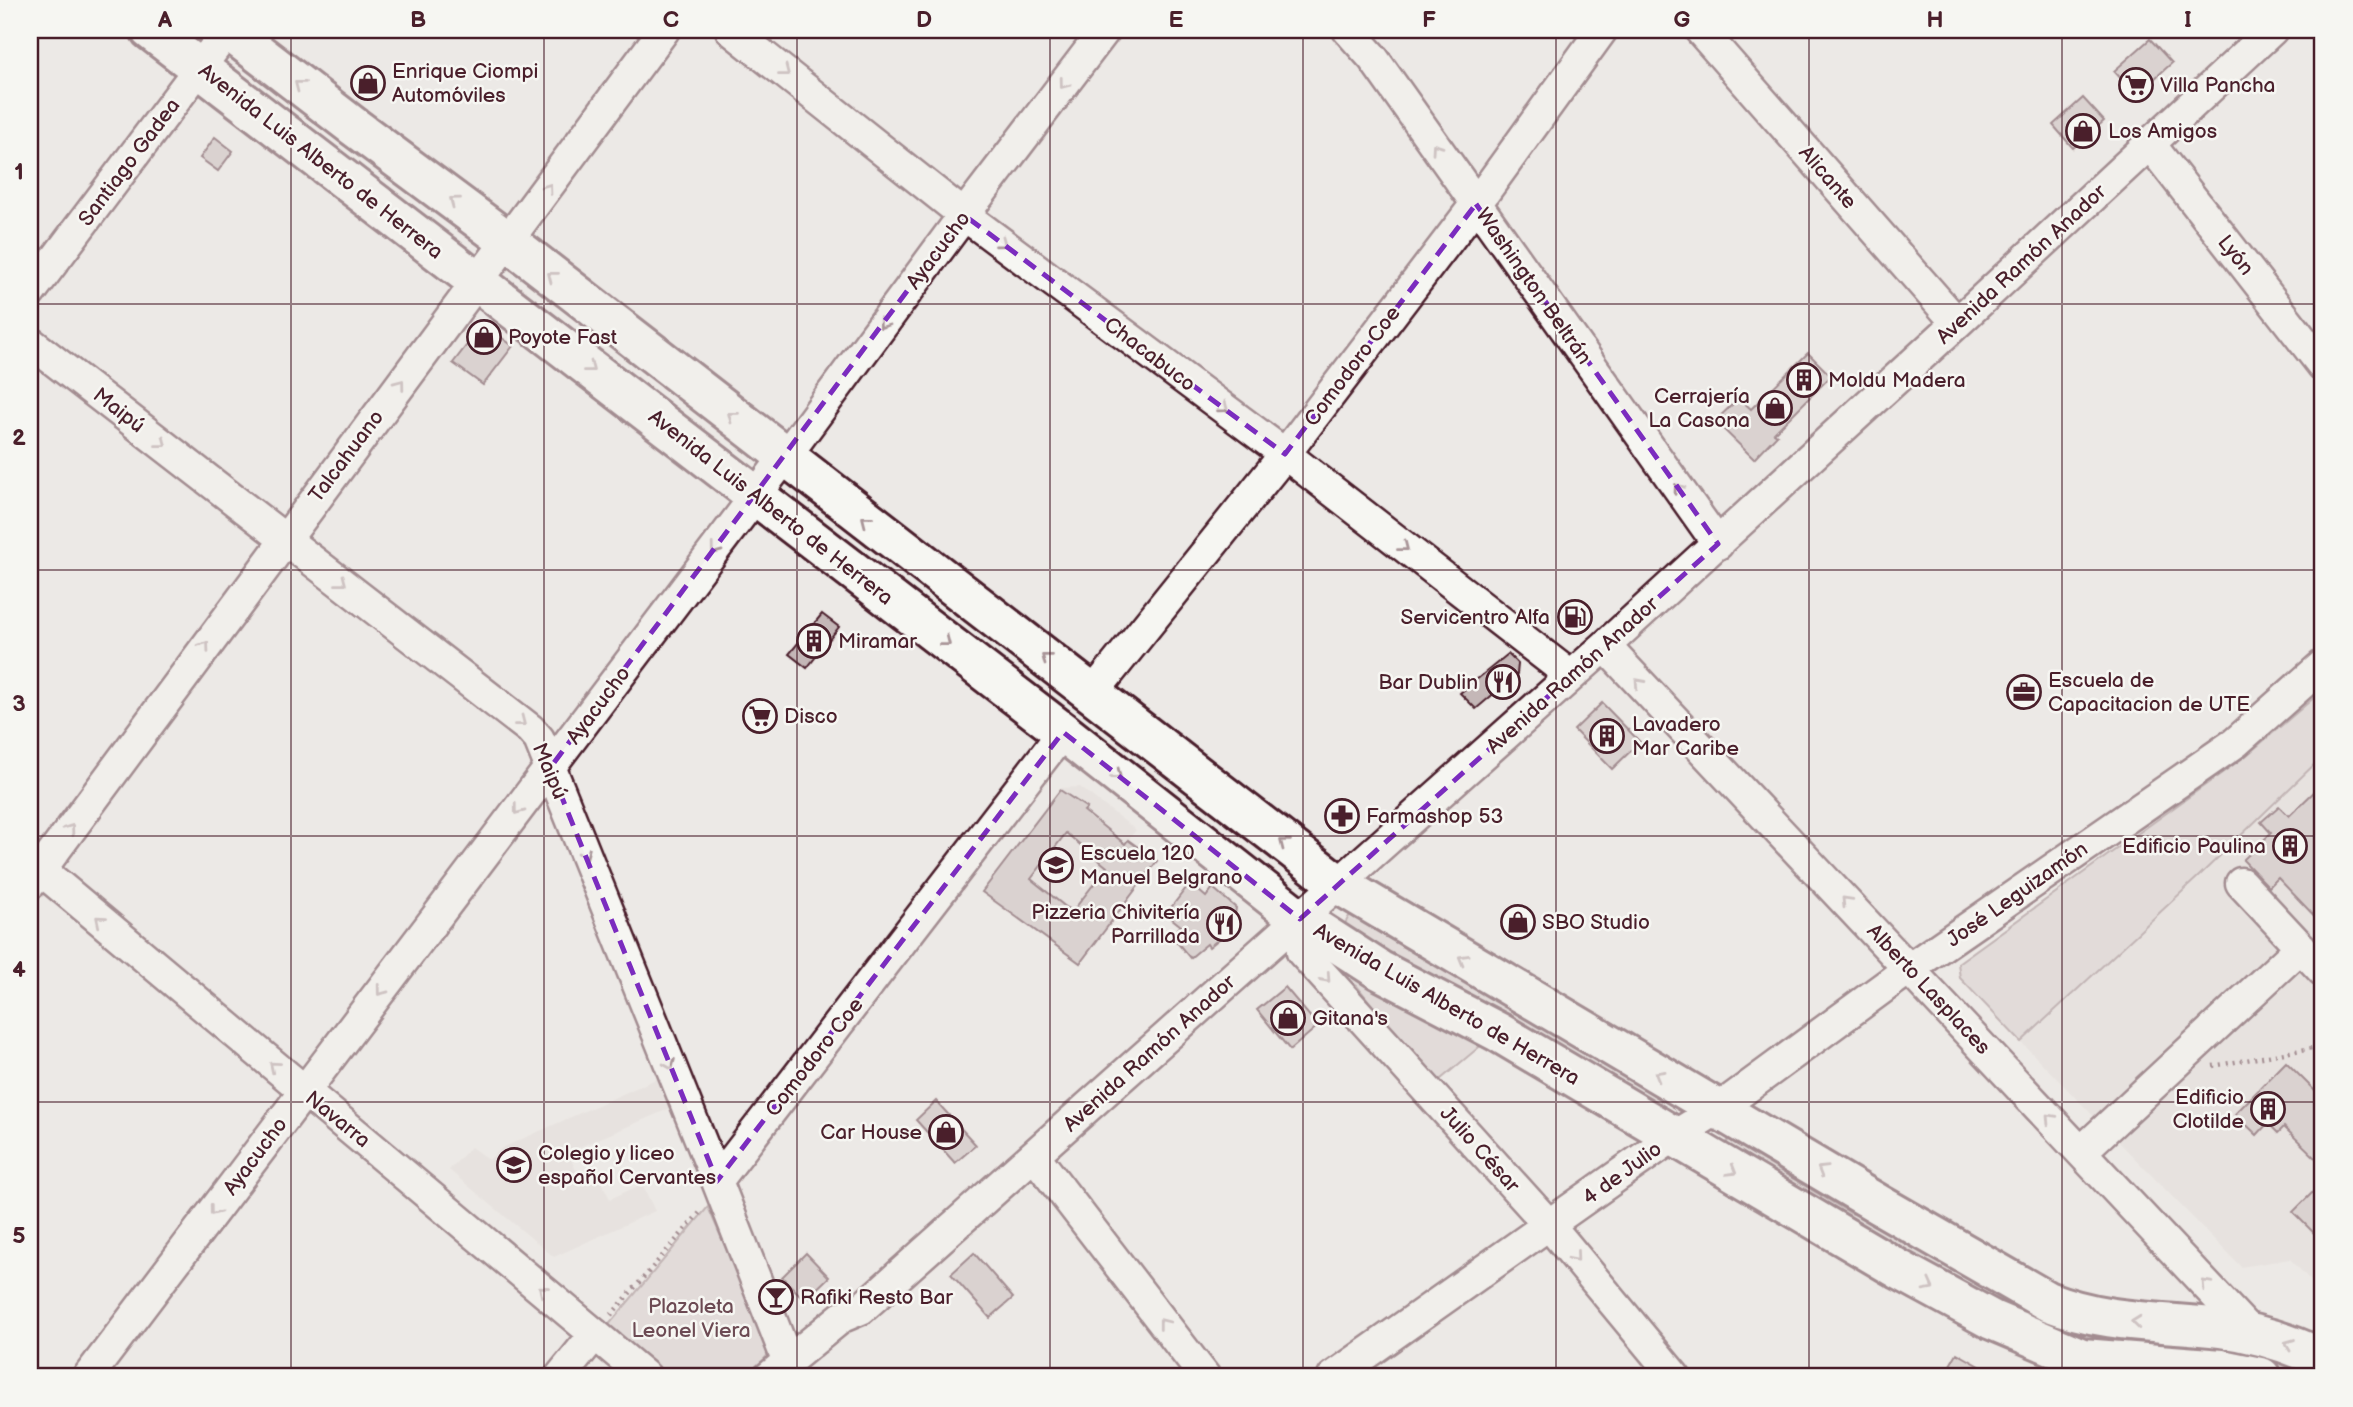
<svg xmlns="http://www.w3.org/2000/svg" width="2353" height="1407" font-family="'Balsamiq Sans',sans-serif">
  <rect width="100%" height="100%" fill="#ece9e6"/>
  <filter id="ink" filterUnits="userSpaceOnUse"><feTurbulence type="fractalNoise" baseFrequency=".0143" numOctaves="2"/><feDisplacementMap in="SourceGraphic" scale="14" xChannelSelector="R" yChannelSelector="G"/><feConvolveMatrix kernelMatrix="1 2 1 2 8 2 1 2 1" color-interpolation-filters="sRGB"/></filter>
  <g filter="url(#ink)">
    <path fill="#e0dad8" d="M2323,756V1294L2290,1259L2241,1267L2021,1042L2200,875Z
      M1080,787L1136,830L1050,941L982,892L1061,788Z
      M658,1078L671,1108L568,1152L580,1180L597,1173L610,1199L642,1184L655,1211L554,1257L449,1170L471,1147L489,1160L502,1148Z"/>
    <path fill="#d4cbca" stroke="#8f757a" stroke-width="2" d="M2323,690V756L2200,875L2021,1042L1960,978L1958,963L2247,755Z
      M1352,911L1666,1090L1660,1103L1483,1002L1438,988L1339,934Z
      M1320,952L1484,1043L1435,1084L1357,986L1338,974Z
      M1729,1140L1850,1213L1890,1224L2052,1317L2044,1332L1720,1149Z
      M708,1207L768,1345L769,1353C747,1385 701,1377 667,1377L607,1327Z
      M2077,1327L2227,1343L2323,1377H2296L2261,1365L2072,1342Z"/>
    <path fill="#c4b7b7" stroke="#4a1f2b" stroke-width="2" fill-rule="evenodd" d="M2150,39L2172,63L2136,95L2114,71Z
      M2083,98L2104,121L2073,148L2053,125Z
      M215,137L233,151L218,171L200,158Z
      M483,324L513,346L483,385L453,363Z
      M1808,353L1831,376L1774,433L1777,435L1754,459L1715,421L1739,398L1751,409Z
      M822,614L839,627L807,668L789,654Z
      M1508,654L1518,664L1517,674L1476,709L1460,693Z
      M1602,703L1640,742L1612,769L1574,730Z
      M1060,790L1087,808L1084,811L1125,844L1128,840L1157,861L1080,963L982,892ZM1066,833L1107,867L1072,912L1031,879Z
      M2314,792L2323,801V925L2278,878L2269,887L2243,860L2271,833L2261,822L2279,806L2289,816Z
      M1190,883L1206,897L1213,888L1236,908L1234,921L1230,930L1209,947L1207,944L1190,958L1171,935L1181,926L1166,914Z
      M1285,987L1318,1026L1290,1050L1257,1010Z
      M2286,1062L2323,1099V1165L2284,1127L2278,1133L2268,1123L2257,1135L2235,1114Z
      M936,1101L976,1145L955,1163L916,1120Z
      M2323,1182V1242L2293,1212Z
      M806,1253L829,1277L805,1300L782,1277Z
      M974,1253L1013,1298L990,1318L951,1274Z
      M1957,1353L1999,1377H1943Z"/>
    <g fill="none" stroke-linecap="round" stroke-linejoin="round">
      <g stroke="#4a1f2b" stroke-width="35">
        <path id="minor" d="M731,30L964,215L1285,454L1571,676
          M1348,30L1373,58L1718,544
          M1700,30L1957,323
          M2149,143L2323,366
          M30,293L228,30
          M30,342L530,729L539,739L717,1181L788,1362
          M1605,646L2252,1334
          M1092,694L1285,454L1476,204L1602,30
          M30,861L646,1377
          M2241,883L2323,971
          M30,884L664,30
          M1300,919L1302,952L1550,1226L1675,1377
          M2082,1151L2301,947
          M1034,1155L1205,1377
          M717,1181L1063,732
          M88,1377L785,457L964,215L1105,30
          M560,1377L595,1334
          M769,1377L842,1317L861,1309L1605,646L1957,323L2272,30
          M1333,1377L1674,1136L1718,1109L1910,968L2235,743L2323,665
          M2059,1377L2082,1358"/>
      </g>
      <g stroke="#4a1f2b" stroke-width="44">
        <path id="major" d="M150,30L1063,732L1300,919L1379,970L1498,1032L1900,1270L1992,1320L2082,1358L2222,1369L2261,1377
          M228,30L353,126L509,242L1338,884L1880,1205L2047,1301C2106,1324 2160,1321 2221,1328C2258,1333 2290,1343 2323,1359"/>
      </g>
      <path stroke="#4a1f2b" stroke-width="4.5" stroke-dasharray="2 5" stroke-linecap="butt" d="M2213,1066L2323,1046
        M611,1315L702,1210"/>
      <use href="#minor" stroke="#f6f6f2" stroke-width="30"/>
      <use href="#major" stroke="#f6f6f2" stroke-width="38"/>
    </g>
    <defs><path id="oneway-chevron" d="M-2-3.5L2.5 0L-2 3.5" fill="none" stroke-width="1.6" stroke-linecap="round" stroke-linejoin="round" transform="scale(1.75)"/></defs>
    <g stroke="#a99598">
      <use href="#oneway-chevron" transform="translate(785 72) rotate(38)"/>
      <use href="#oneway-chevron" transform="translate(1064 84) rotate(127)"/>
      <use href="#oneway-chevron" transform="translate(299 85) rotate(-142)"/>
      <use href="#oneway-chevron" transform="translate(1436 148) rotate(-125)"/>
      <use href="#oneway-chevron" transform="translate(548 188) rotate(-54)"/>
      <use href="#oneway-chevron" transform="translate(454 201) rotate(-143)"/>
      <use href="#oneway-chevron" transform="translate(1002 243) rotate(37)"/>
      <use href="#oneway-chevron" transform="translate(552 276) rotate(-142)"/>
      <use href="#oneway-chevron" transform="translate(883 324) rotate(126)"/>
      <use href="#oneway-chevron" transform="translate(590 368) rotate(38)"/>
      <use href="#oneway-chevron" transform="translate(400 384) rotate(-53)"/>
      <use href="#oneway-chevron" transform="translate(1224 408) rotate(37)"/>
      <use href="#oneway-chevron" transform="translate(732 416) rotate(-142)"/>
      <use href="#oneway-chevron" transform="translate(162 443) rotate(38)"/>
      <use href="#oneway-chevron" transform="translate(1678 488) rotate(-125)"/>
      <use href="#oneway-chevron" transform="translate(866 520) rotate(-142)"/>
      <use href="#oneway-chevron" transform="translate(1404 547) rotate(38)"/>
      <use href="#oneway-chevron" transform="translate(715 550) rotate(127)"/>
      <use href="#oneway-chevron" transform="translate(342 582) rotate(38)"/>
      <use href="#oneway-chevron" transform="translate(946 642) rotate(38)"/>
      <use href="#oneway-chevron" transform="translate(205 646) rotate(-54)"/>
      <use href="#oneway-chevron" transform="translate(1046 658) rotate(-142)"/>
      <use href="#oneway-chevron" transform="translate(1639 683) rotate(-132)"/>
      <use href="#oneway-chevron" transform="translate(521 722) rotate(38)"/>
      <use href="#oneway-chevron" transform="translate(1117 775) rotate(39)"/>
      <use href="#oneway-chevron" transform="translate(518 810) rotate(127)"/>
      <use href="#oneway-chevron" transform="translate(70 829) rotate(-54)"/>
      <use href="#oneway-chevron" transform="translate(1284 843) rotate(-142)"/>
      <use href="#oneway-chevron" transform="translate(585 854) rotate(68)"/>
      <use href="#oneway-chevron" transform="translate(1846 901) rotate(-134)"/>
      <use href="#oneway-chevron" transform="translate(100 920) rotate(-140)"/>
      <use href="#oneway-chevron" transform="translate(1463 959) rotate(-150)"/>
      <use href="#oneway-chevron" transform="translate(1326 978) rotate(48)"/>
      <use href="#oneway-chevron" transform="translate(381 991) rotate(127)"/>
      <use href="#oneway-chevron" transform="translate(670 1065) rotate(68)"/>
      <use href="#oneway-chevron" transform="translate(274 1066) rotate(-140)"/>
      <use href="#oneway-chevron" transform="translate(1659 1075) rotate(-150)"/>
      <use href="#oneway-chevron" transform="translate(2050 1118) rotate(-133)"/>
      <use href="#oneway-chevron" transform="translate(1822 1170) rotate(-149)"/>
      <use href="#oneway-chevron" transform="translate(1732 1171) rotate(31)"/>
      <use href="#oneway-chevron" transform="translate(214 1211) rotate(127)"/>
      <use href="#oneway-chevron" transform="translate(1575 1257) rotate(50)"/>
      <use href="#oneway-chevron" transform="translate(2206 1284) rotate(-133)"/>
      <use href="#oneway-chevron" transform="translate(1929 1286) rotate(28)"/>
      <use href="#oneway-chevron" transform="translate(543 1290) rotate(-140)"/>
      <use href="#oneway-chevron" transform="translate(2136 1322) rotate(-174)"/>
      <use href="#oneway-chevron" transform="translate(1163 1323) rotate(-128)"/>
      <use href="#oneway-chevron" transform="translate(2289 1344) rotate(-159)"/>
    </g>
  </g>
  <path d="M0 0H2353V1407H0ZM1476,204L1718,544L1300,919L1063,732L717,1181L550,768L964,215L1285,454Z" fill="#ece9e6" fill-opacity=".55" fill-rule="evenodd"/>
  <path fill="none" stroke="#7b2cbf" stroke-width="5" stroke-dasharray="14 9" stroke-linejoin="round" d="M1476,204L1718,544L1300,919L1063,732L717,1181L550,768L964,215L1285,454Z"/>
  <path fill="none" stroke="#4a1f2b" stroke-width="2" stroke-opacity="0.55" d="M291,30V1377M544,30V1377M797,30V1377M1050,30V1377M1303,30V1377M1556,30V1377M1809,30V1377M2062,30V1377M30,304H2323M30,570H2323M30,836H2323M30,1102H2323"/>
  <defs>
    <g id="shop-ring" transform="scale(1.75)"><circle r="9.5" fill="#f6f6f2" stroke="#4a1f2b" stroke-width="1.5"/><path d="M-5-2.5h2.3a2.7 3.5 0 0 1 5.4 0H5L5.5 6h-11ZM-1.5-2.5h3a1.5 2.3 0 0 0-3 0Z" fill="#4a1f2b"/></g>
    <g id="supermarket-ring" transform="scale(1.75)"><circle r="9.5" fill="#f6f6f2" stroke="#4a1f2b" stroke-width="1.5"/><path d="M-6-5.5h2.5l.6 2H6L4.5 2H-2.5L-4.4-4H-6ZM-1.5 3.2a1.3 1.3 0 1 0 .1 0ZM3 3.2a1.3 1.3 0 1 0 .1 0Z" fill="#4a1f2b"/></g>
    <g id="building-ring" transform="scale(1.75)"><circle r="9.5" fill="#f6f6f2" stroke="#4a1f2b" stroke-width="1.5"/><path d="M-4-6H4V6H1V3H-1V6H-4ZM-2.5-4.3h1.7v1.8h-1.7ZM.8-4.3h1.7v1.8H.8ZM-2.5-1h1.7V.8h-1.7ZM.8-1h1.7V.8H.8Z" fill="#4a1f2b"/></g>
    <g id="fuel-ring" transform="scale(1.75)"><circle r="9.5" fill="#f6f6f2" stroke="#4a1f2b" stroke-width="1.5"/><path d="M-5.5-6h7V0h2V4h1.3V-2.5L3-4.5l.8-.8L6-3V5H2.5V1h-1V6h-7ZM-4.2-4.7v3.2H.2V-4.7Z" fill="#4a1f2b"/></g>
    <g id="restaurant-ring" transform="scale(1.75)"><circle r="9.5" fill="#f6f6f2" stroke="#4a1f2b" stroke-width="1.5"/><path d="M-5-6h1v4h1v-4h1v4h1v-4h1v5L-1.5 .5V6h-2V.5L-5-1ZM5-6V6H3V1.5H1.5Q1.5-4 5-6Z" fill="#4a1f2b"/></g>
    <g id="office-ring" transform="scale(1.75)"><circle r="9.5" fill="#f6f6f2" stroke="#4a1f2b" stroke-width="1.5"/><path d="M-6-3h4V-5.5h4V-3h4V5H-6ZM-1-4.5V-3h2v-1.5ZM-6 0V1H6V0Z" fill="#4a1f2b"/></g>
    <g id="pharmacy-ring" transform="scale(1.75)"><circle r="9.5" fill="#f6f6f2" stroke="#4a1f2b" stroke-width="1.5"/><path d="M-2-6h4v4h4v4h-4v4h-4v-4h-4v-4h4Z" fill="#4a1f2b"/></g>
    <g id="school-ring" transform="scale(1.75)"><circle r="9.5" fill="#f6f6f2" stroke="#4a1f2b" stroke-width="1.5"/><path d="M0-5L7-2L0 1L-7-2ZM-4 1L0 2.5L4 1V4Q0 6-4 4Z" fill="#4a1f2b"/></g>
    <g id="bar-ring" transform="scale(1.75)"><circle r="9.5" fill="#f6f6f2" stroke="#4a1f2b" stroke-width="1.5"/><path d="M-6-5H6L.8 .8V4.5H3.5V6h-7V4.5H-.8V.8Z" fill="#4a1f2b"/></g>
  </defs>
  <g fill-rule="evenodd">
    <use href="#shop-ring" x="368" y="83"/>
    <use href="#supermarket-ring" x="2136" y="85"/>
    <use href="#shop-ring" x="2083" y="131"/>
    <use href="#shop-ring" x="484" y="337"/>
    <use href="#building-ring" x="1804" y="380"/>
    <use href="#shop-ring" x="1775" y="408"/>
    <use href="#fuel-ring" x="1575" y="617"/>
    <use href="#building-ring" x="814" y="641"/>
    <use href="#restaurant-ring" x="1503" y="682"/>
    <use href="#office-ring" x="2024" y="692"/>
    <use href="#supermarket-ring" x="760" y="716"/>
    <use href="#building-ring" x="1607" y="736"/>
    <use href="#pharmacy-ring" x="1342" y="816"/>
    <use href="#building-ring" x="2290" y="846"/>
    <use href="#school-ring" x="1056" y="865"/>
    <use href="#shop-ring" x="1518" y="922"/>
    <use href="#restaurant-ring" x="1224" y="924"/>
    <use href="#shop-ring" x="1288" y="1018"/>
    <use href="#building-ring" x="2268" y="1109"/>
    <use href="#shop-ring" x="946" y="1132"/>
    <use href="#school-ring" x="514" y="1165"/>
    <use href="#bar-ring" x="776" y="1297"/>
  </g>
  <g text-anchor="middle" stroke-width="5" stroke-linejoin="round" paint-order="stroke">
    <g font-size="21" fill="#4a1f2b" stroke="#f6f6f2" text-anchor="start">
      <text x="392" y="78">Enrique Ciompi<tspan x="392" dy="24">Automóviles</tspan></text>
      <text x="2160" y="92">Villa Pancha</text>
      <text x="2108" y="138">Los Amigos</text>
      <text x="508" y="344">Poyote Fast</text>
      <text x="1828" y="387">Moldu Madera</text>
      <text x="1750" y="403" text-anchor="end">Cerrajería<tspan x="1750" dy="24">La Casona</tspan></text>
      <text x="1550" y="624" text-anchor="end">Servicentro Alfa</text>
      <text x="838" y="648">Miramar</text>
      <text x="2048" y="687">Escuela de<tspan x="2048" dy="24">Capacitacion de UTE</tspan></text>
      <text x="1478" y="689" text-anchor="end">Bar Dublin</text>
      <text x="784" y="723">Disco</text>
      <text x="1632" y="731">Lavadero<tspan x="1632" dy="24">Mar Caribe</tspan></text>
      <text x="1366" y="823">Farmashop 53</text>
      <text x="2266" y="853" text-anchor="end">Edificio Paulina</text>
      <text x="1080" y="860">Escuela 120<tspan x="1080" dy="24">Manuel Belgrano</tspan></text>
      <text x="1200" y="919" text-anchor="end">Pizzeria Chivitería<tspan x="1200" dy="24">Parrillada</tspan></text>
      <text x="1542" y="929">SBO Studio</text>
      <text x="1312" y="1025">Gitana's</text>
      <text x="2244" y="1104" text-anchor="end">Edificio<tspan x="2244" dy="24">Clotilde</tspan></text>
      <text x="922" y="1139" text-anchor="end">Car House</text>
      <text x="538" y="1160">Colegio y liceo<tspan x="538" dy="24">español Cervantes</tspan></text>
      <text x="800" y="1304">Rafiki Resto Bar</text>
    </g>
    <g font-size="21" fill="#4a1f2b" stroke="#f6f6f2">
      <text transform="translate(321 161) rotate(38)" y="7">Avenida Luis Alberto de Herrera</text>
      <text transform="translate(129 162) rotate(-53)" y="7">Santiago Gadea</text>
      <text transform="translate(1828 177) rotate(49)" y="7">Alicante</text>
      <text transform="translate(938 250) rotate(-53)" y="7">Ayacucho</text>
      <text transform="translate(2236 255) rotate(52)" y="7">Lyón</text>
      <text transform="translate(2021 264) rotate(-43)" y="7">Avenida Ramón Anador</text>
      <text transform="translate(1534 286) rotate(55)" y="7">Washington Beltrán</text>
      <text transform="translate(1150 354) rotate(37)" y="7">Chacabuco</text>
      <text transform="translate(1352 366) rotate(-53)" y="7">Comodoro Coe</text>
      <text transform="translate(119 410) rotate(38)" y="7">Maipú</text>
      <text transform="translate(346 456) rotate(-53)" y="7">Talcahuano</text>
      <text transform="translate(771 507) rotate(38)" y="7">Avenida Luis Alberto de Herrera</text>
      <text transform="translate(1572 675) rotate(-42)" y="7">Avenida Ramón Anador</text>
      <text transform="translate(598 705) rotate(-53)" y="7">Ayacucho</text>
      <text transform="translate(550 771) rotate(67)" y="7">Maipú</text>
      <text transform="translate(2017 894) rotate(-35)" y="7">José Leguizamón</text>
      <text transform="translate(1929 989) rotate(47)" y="7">Alberto Lasplaces</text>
      <text transform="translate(1447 1004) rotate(30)" y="7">Avenida Luis Alberto de Herrera</text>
      <text transform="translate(1149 1053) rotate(-42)" y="7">Avenida Ramón Anador</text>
      <text transform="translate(814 1057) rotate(-52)" y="7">Comodoro Coe</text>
      <text transform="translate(338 1119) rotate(39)" y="7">Navarra</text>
      <text transform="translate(1480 1149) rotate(48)" y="7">Julio César</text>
      <text transform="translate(255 1156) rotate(-53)" y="7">Ayacucho</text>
      <text transform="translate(1622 1173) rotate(-36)" y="7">4 de Julio</text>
    </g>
    <g font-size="21" fill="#6c4a53" stroke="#f6f6f2">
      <text x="691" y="1313">Plazoleta<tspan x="691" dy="24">Leonel Viera</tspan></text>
    </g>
  </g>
  <rect width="2353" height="1407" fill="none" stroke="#f6f6f2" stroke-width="77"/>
  <rect x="38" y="38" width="2276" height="1330" fill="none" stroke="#4a1f2b" stroke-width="2.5"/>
  <g font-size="23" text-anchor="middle" font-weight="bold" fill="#4a1f2b">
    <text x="165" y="27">A</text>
    <text x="418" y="27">B</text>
    <text x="671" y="27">C</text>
    <text x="924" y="27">D</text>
    <text x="1176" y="27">E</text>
    <text x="1429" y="27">F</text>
    <text x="1682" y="27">G</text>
    <text x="1935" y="27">H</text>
    <text x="2188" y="27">I</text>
    <text x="19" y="179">1</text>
    <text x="19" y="445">2</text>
    <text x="19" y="711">3</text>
    <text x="19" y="977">4</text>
    <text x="19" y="1243">5</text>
  </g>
</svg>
